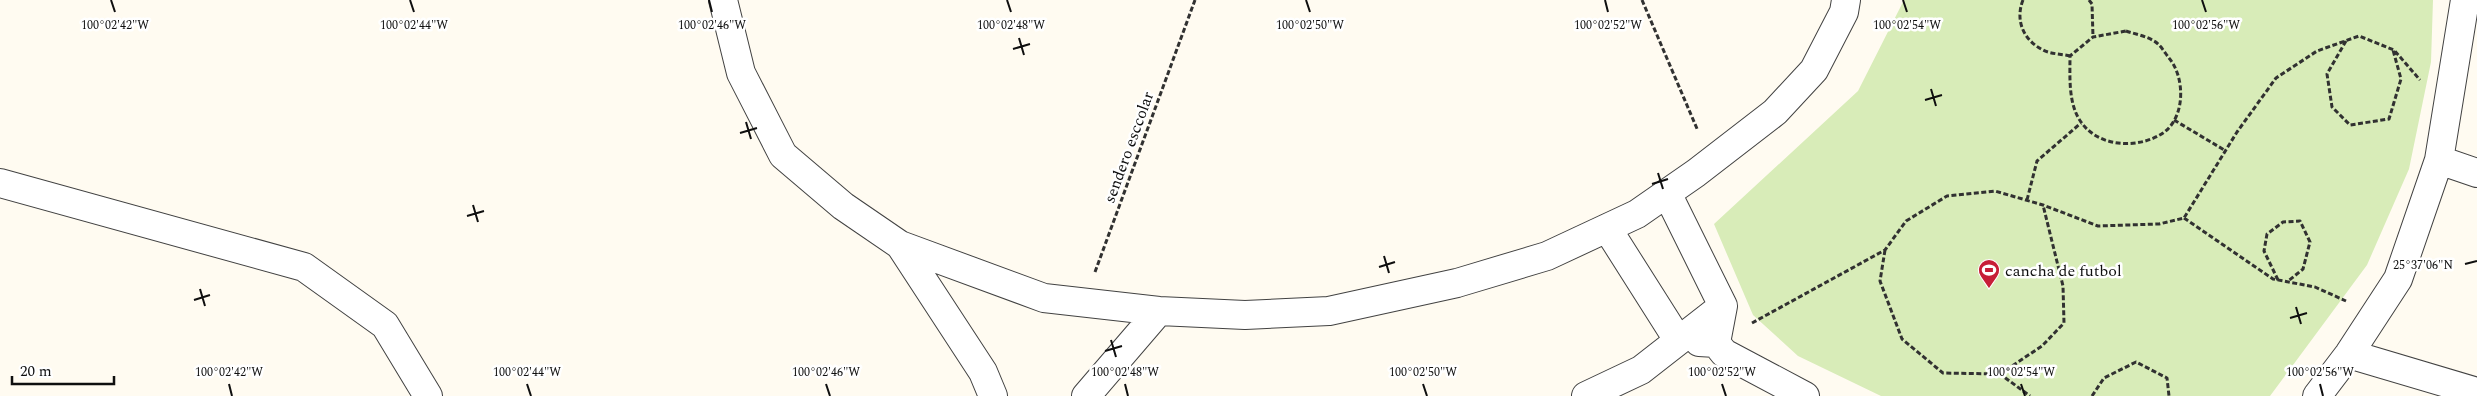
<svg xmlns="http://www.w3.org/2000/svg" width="2477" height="396" font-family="Spectral,serif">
  <rect width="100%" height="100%" fill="#fffbf1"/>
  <path fill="#d8ecb8" d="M1904,0H2433L2431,62L2409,169L2367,265L2270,396H1881L1798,356L1753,315L1714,224L1858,91Z"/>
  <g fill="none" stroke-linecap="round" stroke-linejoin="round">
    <g stroke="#424242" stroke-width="30">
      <path id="minor" d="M723,0L741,73L783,155L843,206L900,245L1044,298L1159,311L1245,315L1329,311L1457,283L1547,256L1637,214L1696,173L1775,112L1814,70L1844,12L1846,0
        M2439,160L2477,173
        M0,183L304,267L385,325L428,396
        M1667,193L1723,306L1716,343
        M1607,228L1678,340
        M900,245L983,372L993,396
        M1699,342L1716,343L1724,353L1805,396
        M2349,354L2477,392
        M1086,396L1159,311
        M1586,396L1641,370L1723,306
        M2317,396L2349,354L2398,279L2439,160L2465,0"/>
    </g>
    <path stroke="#313131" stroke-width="3" stroke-dasharray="5 2.5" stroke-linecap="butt" d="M1642,0L1698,131
      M2023,0C2015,20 2023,40 2043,50C2050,54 2062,54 2070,56
      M2089,0L2092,4L2093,37
      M2126,31C2135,34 2146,36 2154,41C2160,44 2165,53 2169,58C2185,77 2186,117 2163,133C2139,149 2099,148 2081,122C2068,104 2070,77 2070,56L2093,37Z
      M2346,41L2327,74L2332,107L2350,125L2389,119L2401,79L2393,50
      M2174,120L2226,151
      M2027,200L2037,161L2081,123
      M2184,218L2273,279L2315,287L2346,301
      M1885,250L1880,281L1902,339L1943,373L2000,374L2030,396
      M1095,272L1195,0
      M2278,280L2264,251L2267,234L2283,222L2300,221L2310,242L2303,269L2287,282
      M1752,323L1885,250L1906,221L1947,196L1995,191L2043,205L2098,226L2159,224L2184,218L2237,132L2276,78L2317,51L2359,36L2394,50L2420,80
      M2000,374L2042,346L2064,323L2063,286L2043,205
      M2092,396L2104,378L2136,362L2167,378L2169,396"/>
    <use href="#minor" stroke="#fff" stroke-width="28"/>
  </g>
  <path fill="none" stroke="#0f0f0f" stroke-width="2" d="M111,0L115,12M410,0L414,12M709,0L712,12M1007,0L1011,12M1306,0L1310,12M1605,0L1608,12M1903,0L1907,12M2202,0L2206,12M1019,38L1024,55M1013,49L1030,44M1931,89L1936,106M1925,100L1942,95M746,122L751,139M740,133L757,128M1658,173L1663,189M1652,184L1668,179M473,205L478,222M467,216L484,211M1384,256L1389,273M2465,264L2477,261M1379,267L1395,262M200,289L205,306M194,300L210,295M2296,307L2301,324M2290,318L2307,313M1111,340L1116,357M1105,351L1122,346M229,384L232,396M527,384L531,396M826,384L830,396M1125,384L1128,396M1423,384L1427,396M1722,384L1726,396M2021,384L2025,396M2320,384L2323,396"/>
  <defs>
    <g id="stadium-pin" transform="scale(1.125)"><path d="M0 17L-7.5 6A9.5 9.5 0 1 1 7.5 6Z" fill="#c71e37" stroke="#fff"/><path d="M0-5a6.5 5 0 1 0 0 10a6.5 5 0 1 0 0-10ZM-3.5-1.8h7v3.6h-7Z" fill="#fff"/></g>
  </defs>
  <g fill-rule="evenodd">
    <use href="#stadium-pin" x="1989" y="270"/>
  </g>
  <g text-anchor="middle" stroke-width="5" stroke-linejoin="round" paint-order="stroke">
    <g font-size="16" fill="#0f0f0f" stroke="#fff">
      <text transform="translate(1128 147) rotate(-70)" y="6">sendero esccolar</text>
    </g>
    <g font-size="16" fill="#0f0f0f" stroke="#fff" text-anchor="start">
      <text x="2005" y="276">cancha de futbol</text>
    </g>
  </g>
  <g font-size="12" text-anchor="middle" fill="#0f0f0f" stroke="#fff" stroke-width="5" stroke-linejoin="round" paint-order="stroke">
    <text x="115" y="29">100°02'42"W</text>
    <text x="414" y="29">100°02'44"W</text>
    <text x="712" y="29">100°02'46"W</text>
    <text x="1011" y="29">100°02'48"W</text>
    <text x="1310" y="29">100°02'50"W</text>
    <text x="1608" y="29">100°02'52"W</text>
    <text x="1907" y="29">100°02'54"W</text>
    <text x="2206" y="29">100°02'56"W</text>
    <text x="2423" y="269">25°37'06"N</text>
    <text x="229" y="376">100°02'42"W</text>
    <text x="527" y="376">100°02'44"W</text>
    <text x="826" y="376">100°02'46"W</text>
    <text x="1125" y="376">100°02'48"W</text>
    <text x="1423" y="376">100°02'50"W</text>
    <text x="1722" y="376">100°02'52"W</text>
    <text x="2021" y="376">100°02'54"W</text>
    <text x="2320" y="376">100°02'56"W</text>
  </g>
  <path d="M12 376v8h102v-8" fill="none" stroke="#0f0f0f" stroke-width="2.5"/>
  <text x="20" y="376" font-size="15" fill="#0f0f0f" stroke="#ffffff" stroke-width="4" paint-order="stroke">20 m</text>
</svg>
